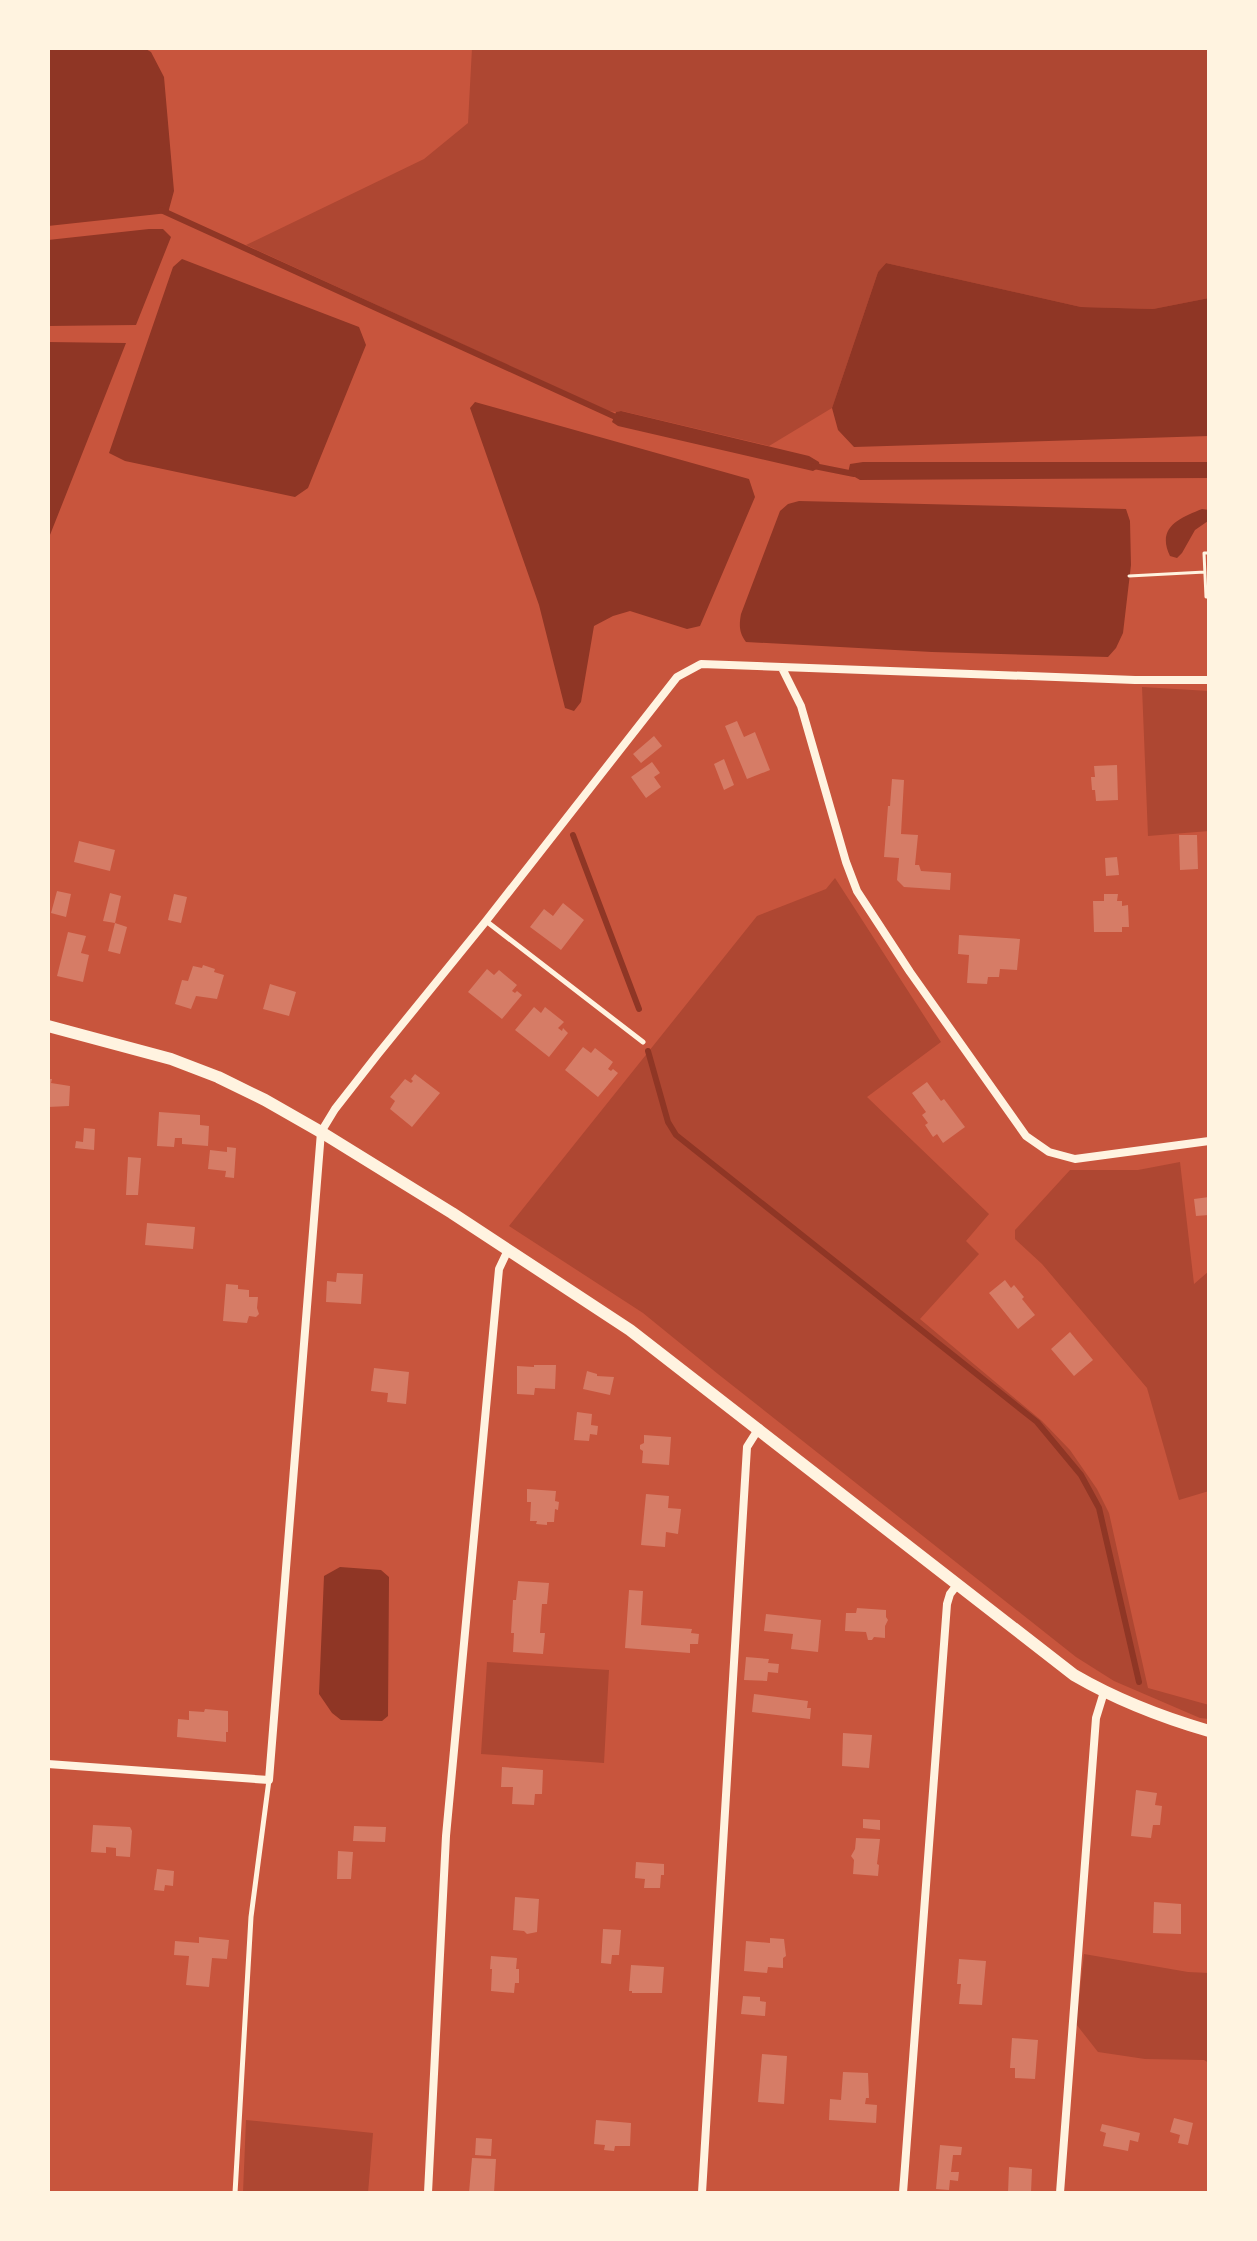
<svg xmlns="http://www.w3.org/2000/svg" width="1257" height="2241" font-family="Arial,sans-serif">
  <rect width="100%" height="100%" fill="#c8553d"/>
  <path fill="#ae4732" d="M472,48H1209V298L1153,309L1081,307L886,263L878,272L832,408L769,446L622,411L616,412L608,411L246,245L424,159L468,123Z
    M1142,687L1209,691V831L1148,836Z
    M835,878L941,1042L867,1097L989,1214L966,1241L979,1254L920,1319L1042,1421L1070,1450L1097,1489L1109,1513L1148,1688L1209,1705V1719L1200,1718L1114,1681L1076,1657L718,1374L643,1313L509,1226L757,916L826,889Z
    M1180,1162L1194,1284L1209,1271V1491L1179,1500L1147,1388L1042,1264L1015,1239V1230L1070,1170H1138Z
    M487,1662L609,1670L604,1763L481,1754Z
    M1084,1954L1188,1972L1209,1973V2063L1204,2060L1145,2059L1098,2052L1076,2024Z
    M246,2120L373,2133L368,2193H243Z"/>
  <path fill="#8f3625" d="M48,48H144L151,52L164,77L174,191L168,213L48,226Z
    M149,229H163L171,237L136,325L48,326V240Z
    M182,259L359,327L366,345L308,488L295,497L125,461L109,453L173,267Z
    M886,263L1081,307L1153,309L1209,298V436L854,447L838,430L832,408L878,272Z
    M48,342L126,343L48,540Z
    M475,402L749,479L755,497L700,626L687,629L630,611L613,616L594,626L581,702L574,711L565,708L539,605L470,408Z
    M621,411L809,456L819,462L820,467L813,471L618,426L612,422L616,412Z
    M863,462H1209V478L860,480L848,473L850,464Z
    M799,501L1126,509L1130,521L1131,565L1123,633L1116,648L1108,657L932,652L746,642C739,633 739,625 741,614L780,511L788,504Z
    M1202,509L1209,510L1208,521L1195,530L1182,553L1177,558L1170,556C1156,527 1180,518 1202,509Z
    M340,1567L381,1570L389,1577L388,1716L382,1721L341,1720L332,1713L319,1694L324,1576Z"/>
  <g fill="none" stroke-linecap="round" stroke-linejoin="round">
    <path stroke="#8f3625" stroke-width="6" d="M161,210L620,419
      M814,466L854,474
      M573,835L639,1009
      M648,1051L668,1122L676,1135L1037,1422L1081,1475L1099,1508L1139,1682"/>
  </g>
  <path fill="#d67c66" d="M737,721L744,737L755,732L770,770L747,779L725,726Z
    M654,736L662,746L641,763L633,754Z
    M724,759L734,785L724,790L714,764Z
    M652,762L660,773L654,777L661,787L646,798L631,777Z
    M1117,765L1118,800L1096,801L1095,790H1092L1091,777H1095L1094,766Z
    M892,779L904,780L901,834L918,835L915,865H919L921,871L951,873L950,890L904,887L897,880L899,858L884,857L888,806H890Z
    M1179,835H1197L1198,869L1180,870Z
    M79,841L115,850L110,871L74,862Z
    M1117,857L1119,875L1106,876L1105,858Z
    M57,891L71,894L66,917L51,913Z
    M110,893L121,896L115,923L103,921Z
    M174,894L187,897L181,923L168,920Z
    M1104,894H1118L1117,901H1122V906L1128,905L1129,927H1122V932H1094L1093,901H1104Z
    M563,903L584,920L561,950L530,927L544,909L553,916Z
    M115,923L127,927L120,954L108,951Z
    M68,932L86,936L81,953L89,955L83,982L57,976Z
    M959,935L1020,939L1017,970L1000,969L999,977H988L987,984L967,983L969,955L958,954Z
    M203,965L215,969L214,972L224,975L217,999L196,996L191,1009L175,1004L182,980L188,981L193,966L202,968Z
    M487,969L494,975L499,970L517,985L512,991L515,993L517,991L522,995L502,1019L468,992Z
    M270,984L296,992L289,1016L263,1009Z
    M534,1007L541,1013L545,1007L564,1022L558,1028L562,1031L563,1028L568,1033L549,1057L515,1030Z
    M583,1047L591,1053L595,1048L613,1062L608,1069L611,1071L613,1069L618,1073L598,1097L565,1070Z
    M415,1074L440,1093L412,1127L390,1109L395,1101L390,1097L405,1079L411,1083L413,1081L411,1079Z
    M48,1079H52L51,1083L70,1086L69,1106L48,1107Z
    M927,1082L941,1101L944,1099L965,1127L943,1143L937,1134L933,1137L925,1125L928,1123L922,1115L926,1112L912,1093Z
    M159,1112L200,1115V1125L209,1126L208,1146L182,1144V1138H175L174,1147L157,1146Z
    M84,1128L95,1129L94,1150L75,1148L76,1141L83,1142Z
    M227,1147L236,1148L234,1178L225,1177L226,1171L208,1169L210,1150L227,1152Z
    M128,1157L141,1158L138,1195H126Z
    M1209,1197V1215L1196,1216L1194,1199Z
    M147,1223L195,1227L193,1249L145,1245Z
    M337,1273L363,1274L361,1304L326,1302L327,1281L336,1282Z
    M1005,1280L1011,1288L1014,1285L1024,1297L1022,1299L1035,1315L1018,1329L989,1293Z
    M226,1284L238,1285V1289L249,1290V1297H258L257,1308L259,1314L256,1317L249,1316L247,1323L223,1321Z
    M1070,1332L1093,1360L1074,1376L1051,1349Z
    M534,1365H556L555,1389L535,1388L534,1395L517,1394V1366L534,1367Z
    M374,1368L409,1372L406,1404L387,1402L388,1393L371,1391Z
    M587,1371L597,1374V1376L614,1377L610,1395L583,1389Z
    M577,1412L592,1414L591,1425L598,1426L597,1435L590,1434L589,1441L574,1440Z
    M644,1435L671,1437L669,1465L642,1463L643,1451L640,1449V1445L644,1443Z
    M527,1489L556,1491L555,1501L559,1502L558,1510L555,1509L554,1522H547V1525L536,1524L537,1521H530L531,1502H527Z
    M646,1494L669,1496L668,1508L681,1509L678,1534L666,1532L665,1547L641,1545Z
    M518,1581L549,1583L547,1604H542L540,1633H545L543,1654L513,1652L514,1633H511L513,1600H516Z
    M629,1590L643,1591L641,1625L692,1629L691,1633L699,1634L698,1644H690V1653L625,1648Z
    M857,1608L886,1610V1617L888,1620L885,1626V1638L874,1637L872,1640H868L866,1632L845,1631L846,1613H856Z
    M766,1614L821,1620L818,1652L791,1649L793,1634L764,1631Z
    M746,1657L769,1659L768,1663L779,1664L778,1673L768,1672L767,1681L744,1680Z
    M754,1694L808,1701L807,1708H811L810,1719L752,1712Z
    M205,1709L228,1711V1732H226V1742L177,1737L178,1719L189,1720V1711L204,1712Z
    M843,1733L872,1735L869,1768L842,1766Z
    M502,1767L543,1770L542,1794H535L534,1805L512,1804L513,1787H501Z
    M1136,1790L1157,1793L1155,1805L1162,1806L1160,1825H1153L1151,1838L1131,1836Z
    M863,1819L880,1820V1830L863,1828Z
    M93,1825L130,1827L132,1831L130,1857L116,1856V1848L106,1847V1853L91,1852Z
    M354,1826L386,1827L385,1842L353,1841Z
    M856,1838L880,1839L877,1864L879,1865L878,1876L853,1874L854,1860L851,1856L855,1849Z
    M338,1851L353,1852L351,1879H337Z
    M636,1862L664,1864V1875H661L660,1888H644L645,1879L635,1878Z
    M157,1869L174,1871L173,1886L165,1885L164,1891L154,1890Z
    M515,1897L539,1899L537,1932L527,1934L524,1931L513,1930Z
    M1154,1902L1181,1904V1934L1153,1933Z
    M603,1929L621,1930L619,1955H612L611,1964L601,1963Z
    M199,1937L229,1940L227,1959L212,1958L209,1987L186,1985L189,1956L174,1955L175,1941L199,1943Z
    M770,1938L784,1939L786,1956L783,1958V1968L768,1967L767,1973L744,1971L746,1941L770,1943Z
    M491,1956L517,1958L516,1969H519V1983H515L514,1993L491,1991L492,1969H490Z
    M959,1959L986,1961L982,2005L959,2004L961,1984H957Z
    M631,1965L664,1967L662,1993H632V1991H629Z
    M743,1996L760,1997V2001L766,2002L765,2016L741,2014Z
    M1012,2038L1038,2040L1035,2079L1015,2078V2068H1010Z
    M762,2054L787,2056L784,2104L758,2102Z
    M843,2072L868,2073L869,2098H866L865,2104L877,2105L876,2123L829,2120L830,2099L841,2100Z
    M1174,2118L1193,2123L1188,2145L1178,2143L1180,2135L1170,2132Z
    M596,2120L631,2123L630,2146H615L614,2151L604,2150L605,2145L594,2144Z
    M1102,2124L1140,2133L1138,2142L1130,2140L1128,2151L1103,2146L1106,2133L1100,2131Z
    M476,2138L492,2139L491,2156L475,2155Z
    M940,2145L962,2147L961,2155H953L951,2172H959L958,2181L950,2180L949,2190L936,2189Z
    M472,2158L496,2159L494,2193H469Z
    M1009,2167L1032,2169L1031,2193H1008Z"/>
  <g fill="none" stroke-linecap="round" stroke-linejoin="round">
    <path stroke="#fff3e0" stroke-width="3" d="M1209,553H1204L1206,597H1209
      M1129,576L1205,572"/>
    <path stroke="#fff3e0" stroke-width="5" d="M486,921L643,1042
      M235,2193L251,1917L269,1780"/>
    <path stroke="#fff3e0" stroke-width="8" d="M782,668L801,706L846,862L857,891L910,972L1026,1136L1049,1152L1075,1159L1209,1141
      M48,1764L269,1780L321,1132L335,1109L378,1054L486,921L677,677L701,664L1135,680H1209
      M428,2193L446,1836L499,1269L508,1250
      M702,2193L747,1447L759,1428
      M903,2193L947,1604L950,1594L957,1585
      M1060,2193L1096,1718L1104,1692"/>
    <path stroke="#fff3e0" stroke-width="12" d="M48,1026L171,1059L218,1077L265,1100L321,1132L452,1213L630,1330L1074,1675C1117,1700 1161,1717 1209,1731"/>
  </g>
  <rect width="1257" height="2241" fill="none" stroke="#fff3e0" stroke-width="100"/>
</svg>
